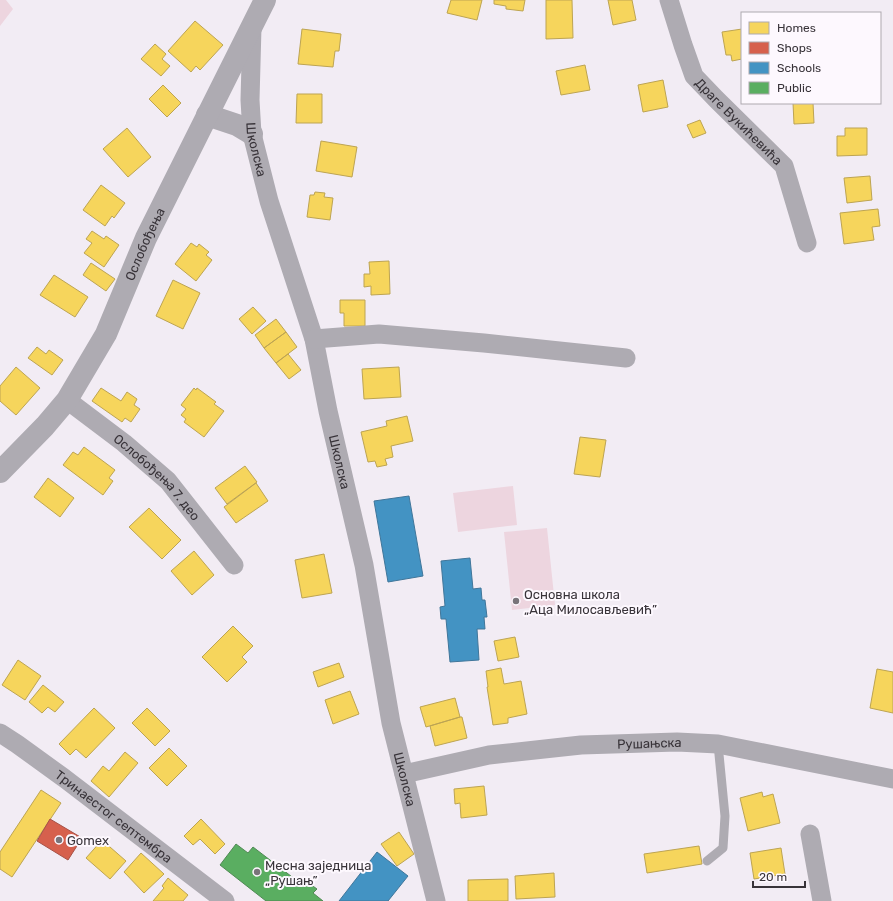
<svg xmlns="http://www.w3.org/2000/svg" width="893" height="901" font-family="Rubik,sans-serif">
  <rect width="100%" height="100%" fill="#f2ecf4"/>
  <path fill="#edd5df" d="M0,0H6L13,9L0,26Z
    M513,486L517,525L458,532L453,493Z
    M547,528L555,605L512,610L504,532Z"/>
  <path fill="#f6d55c" stroke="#bda452" d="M451,0H482L477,20L447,13Z
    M494,0H525L523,11L506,9V6L494,4Z
    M546,0H572L573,38L546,39Z
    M608,0H632L636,20L613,25Z
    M195,21L223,45L200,70L196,66L191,72L168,51Z
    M302,29L341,34L339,51H335L333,67L298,64Z
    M742,29V59L732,61L731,55H726L722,32Z
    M155,44L166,54L162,59L170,66L161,76L141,59Z
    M585,65L590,90L561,95L556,71Z
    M663,80L668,107L643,112L638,85Z
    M163,85L181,103L167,117L149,99Z
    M297,94H322V123H296Z
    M793,103H813L814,123L794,124Z
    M700,120L706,133L693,138L687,125Z
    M127,128L151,157L128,177L103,149Z
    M845,128H867V155L837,156V136H845Z
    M321,141L357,147L352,177L316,171Z
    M870,176L872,200L847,203L844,178Z
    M101,185L125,203L114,218L112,216L105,226L83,210Z
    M315,192L325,193L324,197L333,198L330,220L307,217L310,195H314Z
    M878,209L880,226L872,227L874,240L844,244L840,213Z
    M92,231L104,239L106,236L119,245L104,267L84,253L92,243L86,239Z
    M191,243L197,247L199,244L209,252L206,255L212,260L196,281L175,264Z
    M389,261L390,294L371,295V286L364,287V274H370L369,262Z
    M91,263L115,279L106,291L83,275Z
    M54,275L88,297L75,317L40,295Z
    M173,280L200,293L183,329L156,316Z
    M340,300H365V326H344V313H340Z
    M253,307L266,321L252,334L239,319Z
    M276,319L286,332L264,348L255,335Z
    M286,332L297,347L276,363L264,348Z
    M37,347L46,354L49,350L63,360L52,375L28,358Z
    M288,354L301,370L289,379L276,363Z
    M16,367L40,388L16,415L0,401V386Z
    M399,367L401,397L364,399L362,369Z
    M101,388L121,401L127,392L137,399L134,405L140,409L131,422L125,418L122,422L92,401Z
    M194,388L196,390L197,388L216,402L214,404L224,411L204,437L184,422L186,419L181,415L186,409L181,405Z
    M407,416L413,441L391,446L393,457L385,459L387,465L377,467L375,461L368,462L361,432L387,426L386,421Z
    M580,437L606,440L600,477L574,474Z
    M84,447L115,470L109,478L113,481L103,495L63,465L73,452L78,455Z
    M245,466L257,482L227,504L215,488Z
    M48,478L74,498L60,517L34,497Z
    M256,483L268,501L236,523L224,507Z
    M149,508L181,540L162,559L129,527Z
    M194,551L214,575L192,595L171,571Z
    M324,554L332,593L302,598L295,560Z
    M233,626L253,646L242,657L247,662L227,682L202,657Z
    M515,637L519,657L498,661L494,641Z
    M18,660L41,676L25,700L2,685Z
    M339,663L344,677L318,687L313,672Z
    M501,668L504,684L521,681L527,714L508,718V723L493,725L487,687H488L486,671Z
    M877,669L893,672V713L870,708Z
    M43,685L64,702L55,712L48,707L42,713L29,702Z
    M350,691L359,714L333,724L325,700Z
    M455,698L460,717L426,727L420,707Z
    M94,708L115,728L86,758L76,749L70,755L59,744Z
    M147,708L170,731L155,746L132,723Z
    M460,717H462L467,738L435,746L430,726Z
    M169,748L187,766L167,786L149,768Z
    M125,752L138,763L109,797L91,781L103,766L109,771Z
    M484,786L487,815L461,818L460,803L455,804L454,789Z
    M41,790L61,803L12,877L0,869V852Z
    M762,792L763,797L773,794L780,823L748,831L740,798Z
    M201,819L225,844L215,854L200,839L193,845L184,836Z
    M399,832L414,854L397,866L381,844Z
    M102,840L126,861L110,879L86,858Z
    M699,846L702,864L647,873L644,854Z
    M781,848L785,874L754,879L750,853Z
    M141,853L164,874L144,893L124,872Z
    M554,873L555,897L516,899L515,876Z
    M168,878L188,895L183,901H153L164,888L162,886Z
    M508,879V901H468V880Z"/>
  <path fill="#d6604d" stroke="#a75247" d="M50,819L82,838L68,860L37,841Z"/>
  <path fill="#4393c3" stroke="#40769a" d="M409,496L423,576L388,582L374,501Z
    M470,558L473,589L481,588L482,600H485L487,617H484L485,629H477L479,660L450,662L446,619H441L440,607L445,606L441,561Z
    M377,852L408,876L388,901H339Z"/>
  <path fill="#5aae61" stroke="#508955" d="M236,844L248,853L253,847L300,883L303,879L317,889L313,893L323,901H266L220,865Z"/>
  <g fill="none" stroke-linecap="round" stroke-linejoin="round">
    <path stroke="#aeabb2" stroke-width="9" d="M707,861L723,848L725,816L718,744"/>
    <g stroke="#aeabb2" stroke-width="19">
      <path id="s1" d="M669,0L683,45L694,76L716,99L784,166L807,243"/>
      <path id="s2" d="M252,27L250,100L252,134L269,201L314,339L328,411L364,565L391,723L436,901"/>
      <path d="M314,339L379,334L484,343L626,358"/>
      <path id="s3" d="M67,400L124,443L168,481L234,565"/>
      <path id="s4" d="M0,733L17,744L64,778L225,901"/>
      <path id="s5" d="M404,774L489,755L581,745L677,742L718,744L893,779"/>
      <path d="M810,834L822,901"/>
    </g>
    <g stroke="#aeabb2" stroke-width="22">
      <path d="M207,115L237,125L252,134"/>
      <path id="s6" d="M0,472L45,426L67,400L106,334L146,238L265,0"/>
    </g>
  </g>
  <g fill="#79747a" stroke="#fdf8fe" stroke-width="1.5">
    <circle cx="516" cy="601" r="4"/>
    <circle cx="59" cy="840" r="4"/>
    <circle cx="257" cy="872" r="4"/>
  </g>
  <g text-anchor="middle" stroke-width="4" stroke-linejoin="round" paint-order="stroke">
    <g font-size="13" fill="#383339" stroke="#fdf8fe">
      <text dy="5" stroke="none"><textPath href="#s1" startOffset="144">Драге Вукићевића</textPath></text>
      <text dy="5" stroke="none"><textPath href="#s2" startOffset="123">Школска</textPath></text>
      <text dy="5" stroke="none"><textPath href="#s6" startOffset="273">Ослобођења</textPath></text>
      <text dy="5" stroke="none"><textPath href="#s2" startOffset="447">Школска</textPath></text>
      <text dy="5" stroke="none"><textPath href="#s3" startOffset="119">Ослобођења 7. део</textPath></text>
      <text dy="5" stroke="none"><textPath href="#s5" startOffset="248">Рушањска</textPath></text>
      <text dy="5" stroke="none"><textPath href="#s2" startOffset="771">Школска</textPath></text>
      <text dy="5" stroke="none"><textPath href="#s4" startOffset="141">Тринаестог септембра</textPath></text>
    </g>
    <g font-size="13" fill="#383339" stroke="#fdf8fe" text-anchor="start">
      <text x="524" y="599">Основна школа<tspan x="524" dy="15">„Аца Милосављевић”</tspan></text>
      <text x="67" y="845">Gomex</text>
      <text x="265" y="870">Месна заједница<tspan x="265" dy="15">„Рушањ”</tspan></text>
    </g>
  </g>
  <rect x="741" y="12" width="140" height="92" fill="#fdf8fe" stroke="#aea9af"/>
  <rect x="749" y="22" width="20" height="12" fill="#f6d55c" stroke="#aea9af"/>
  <text x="777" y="32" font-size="12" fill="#383339">Homes</text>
  <rect x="749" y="42" width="20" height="12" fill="#d6604d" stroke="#aea9af"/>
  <text x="777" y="52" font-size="12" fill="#383339">Shops</text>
  <rect x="749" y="62" width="20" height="12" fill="#4393c3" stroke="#aea9af"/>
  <text x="777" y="72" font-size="12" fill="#383339">Schools</text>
  <rect x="749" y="82" width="20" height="12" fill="#5aae61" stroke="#aea9af"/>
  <text x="777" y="92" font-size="12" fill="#383339">Public</text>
  <path d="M753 881v6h52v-6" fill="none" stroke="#383339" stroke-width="2"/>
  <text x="759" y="881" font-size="12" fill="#383339" stroke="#fdf8fe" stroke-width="3" paint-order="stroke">20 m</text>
</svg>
